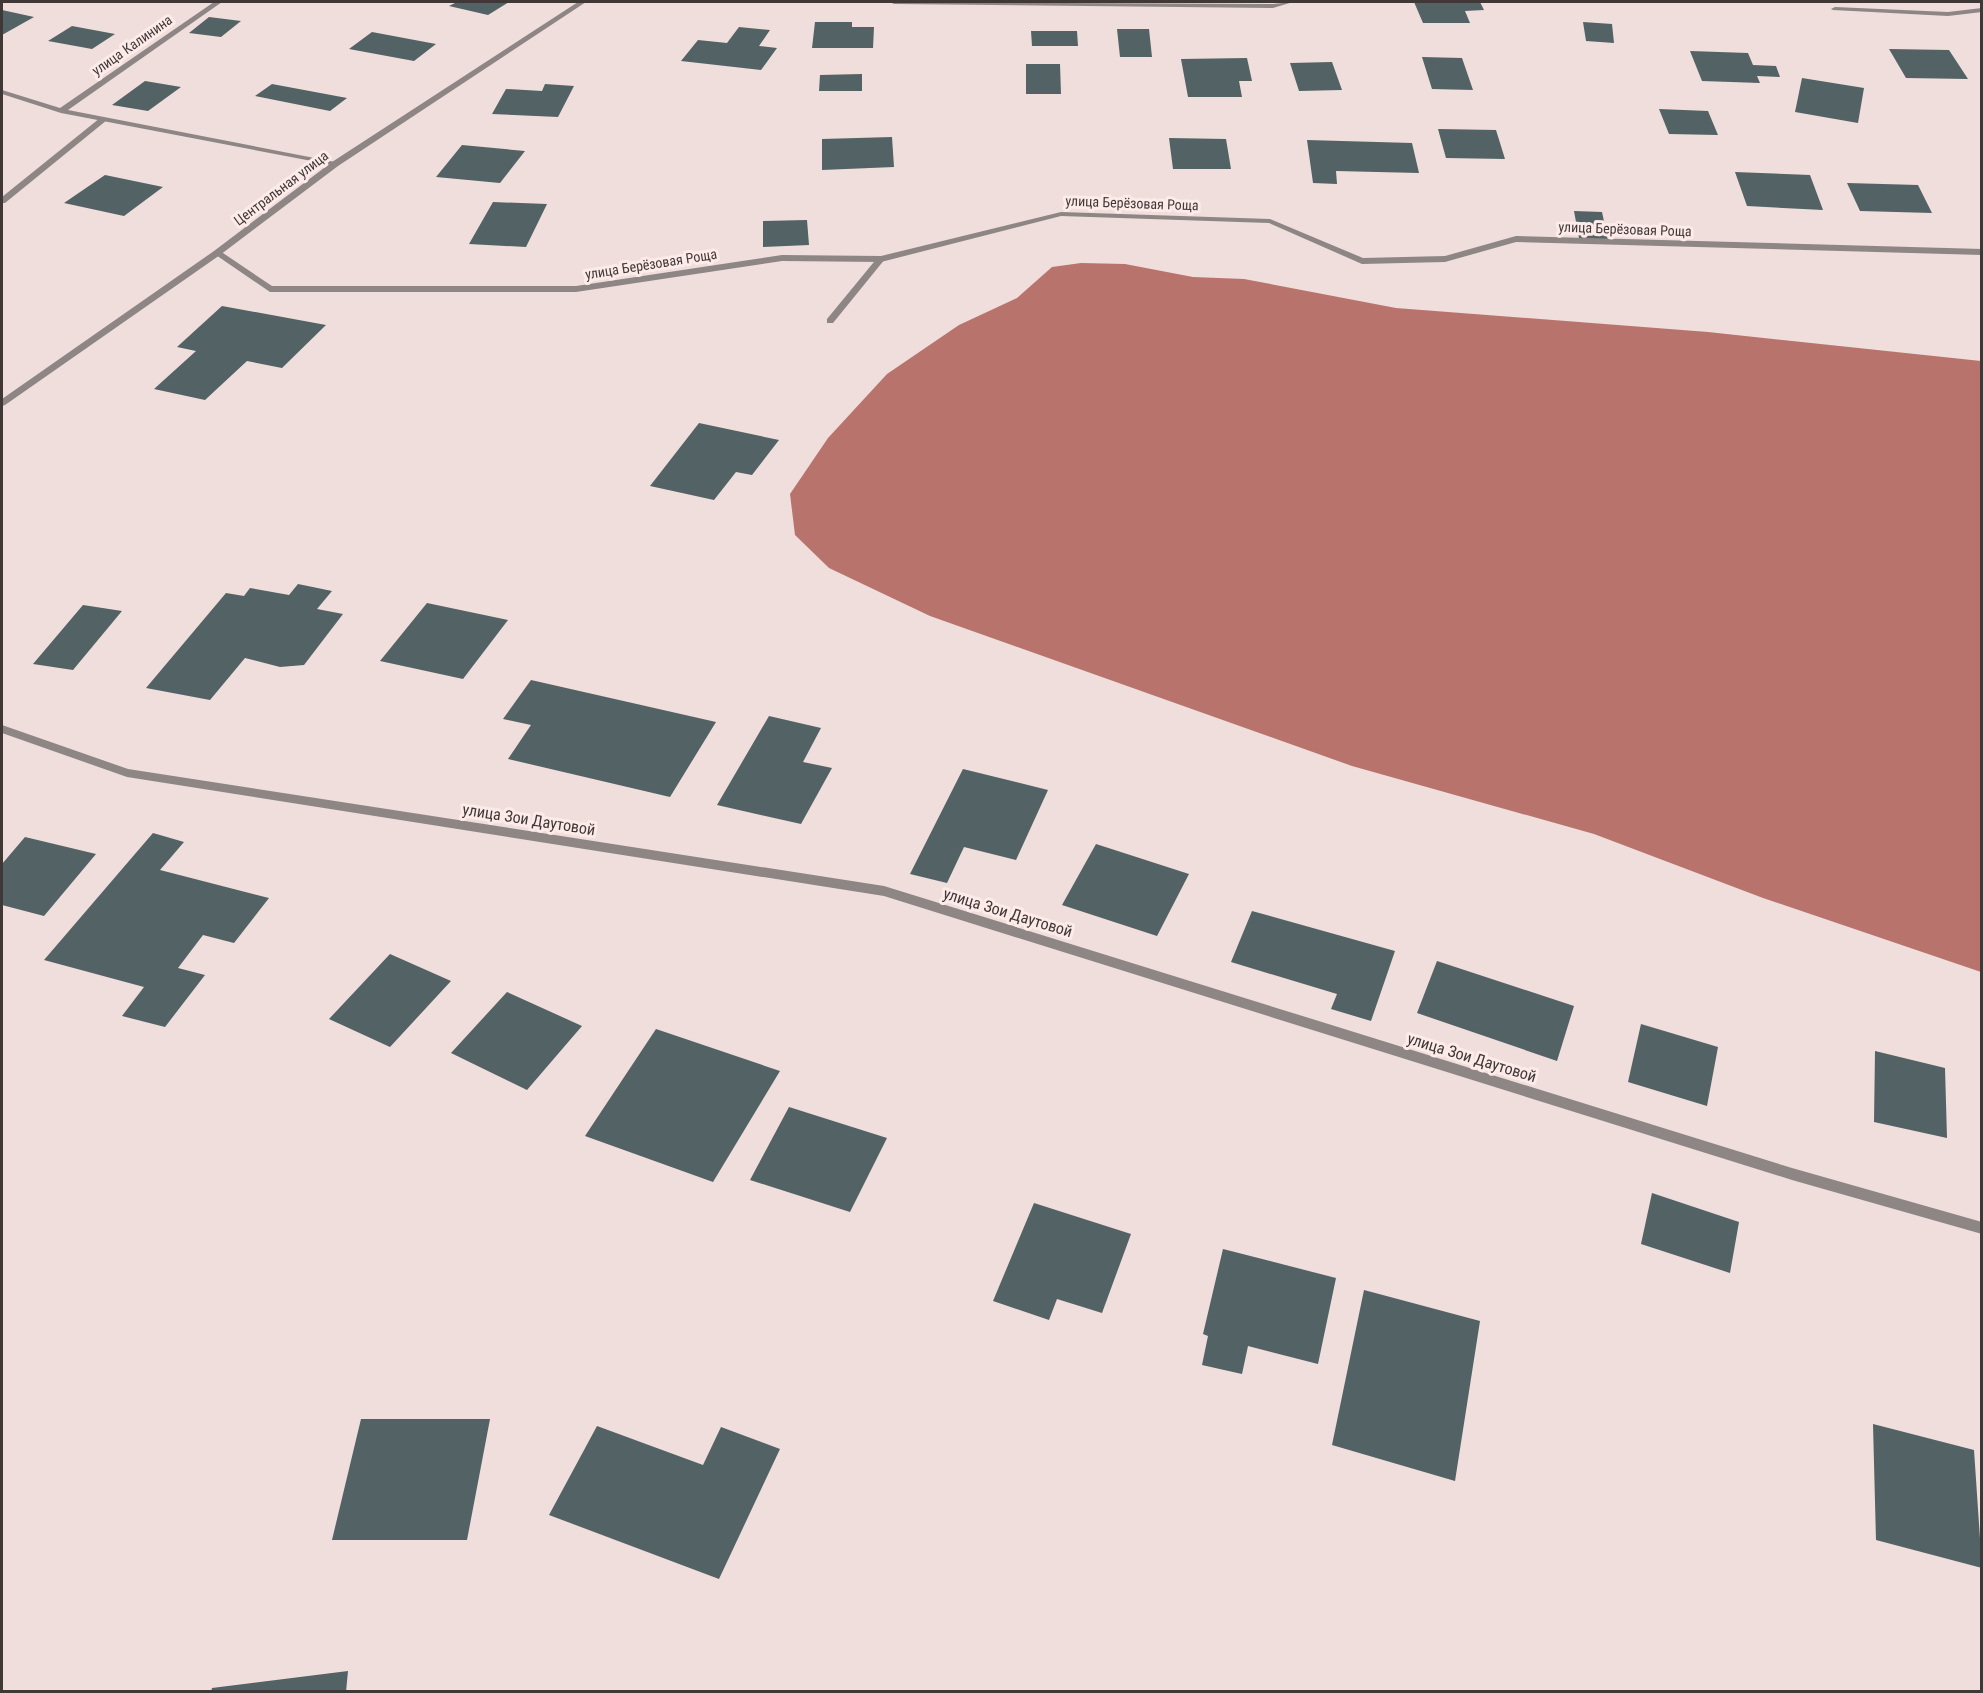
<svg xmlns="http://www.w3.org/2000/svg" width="1983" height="1693" font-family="'Roboto Condensed',sans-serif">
  <rect width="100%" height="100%" fill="#efdedb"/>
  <path fill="#b8746c" d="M1081,263L1125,264L1193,277L1244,279L1396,308L1708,332L1981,361V972L1763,898L1594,834L1352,766L930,616L829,568L795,535L790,494L828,438L887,374L959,325L1017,298L1052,267Z"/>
  <path fill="#536264" d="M457,2H509L488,15L449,6Z
    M1414,2H1480L1484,10L1465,11L1470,23H1423Z
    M2,10L34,17L2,35Z
    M209,17L241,21L221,37L189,33Z
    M815,22H852V27H874L873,48H812Z
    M1583,22L1612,24L1614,43L1586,41Z
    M72,26L115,34L92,49L48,41Z
    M739,27L770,30L759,46L777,48L761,70L681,61L698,40L727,43Z
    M1117,29H1149L1152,57H1120Z
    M1031,31H1077L1078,46H1032Z
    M372,32L436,44L414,61L349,49Z
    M1889,49L1949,50L1968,79L1906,78Z
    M1690,51L1748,53L1753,65L1776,66L1780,77L1757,76L1760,83L1702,81Z
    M1422,57L1462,58L1473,90L1432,89Z
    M1247,58L1252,81H1239L1242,97H1188L1181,59Z
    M1332,62L1342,90L1299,91L1290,63Z
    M1026,64H1060L1061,94H1026Z
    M862,74V91H819L820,75Z
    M1802,78L1864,88L1858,123L1795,112Z
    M145,81L181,87L148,111L112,105Z
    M272,84L347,98L330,111L255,96Z
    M545,84L574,86L558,117L492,114L506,89L542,91Z
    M1659,109L1708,111L1718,135L1669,134Z
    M1438,129L1496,130L1505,159L1446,158Z
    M892,137L894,167L822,170V139Z
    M1169,138L1226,139L1231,169H1173Z
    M1307,140L1412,143L1419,173L1336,171L1337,184L1313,183Z
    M462,145L525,151L500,183L436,177Z
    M1735,172L1810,175L1823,210L1747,206Z
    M105,175L163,187L124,216L64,203Z
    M1847,183L1918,185L1932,213L1860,211Z
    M493,202L547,204L526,247L469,244Z
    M1574,211L1602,212L1608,240L1579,238Z
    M807,220L809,245L763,247V221Z
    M222,306L326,325L282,368L247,361L205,400L154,389L196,351L177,347Z
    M699,423L779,440L752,475L736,472L714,500L650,486Z
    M298,584L332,591L317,609L343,614L304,665L280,667L245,658L210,700L146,688L226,593L244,596L250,588L289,595Z
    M427,603L508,620L463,679L380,661Z
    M83,605L122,611L73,670L33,664Z
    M531,680L716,722L670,797L508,759L531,725L503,719Z
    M769,716L821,728L803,762L832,768L801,824L717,805Z
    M963,769L1048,790L1016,860L964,847L947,883L910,874Z
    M153,833L184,842L160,870L269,898L234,943L203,935L178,968L205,975L165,1027L122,1016L144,987L44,960Z
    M25,837L96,854L44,916L2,905V864Z
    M1096,844L1189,874L1157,936L1062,905Z
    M1252,911L1395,951L1371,1021L1331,1009L1337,994L1231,962Z
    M390,954L451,981L390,1047L329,1019Z
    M1437,961L1574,1006L1557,1061L1417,1013Z
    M507,992L582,1026L527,1090L451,1053Z
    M1641,1024L1718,1047L1707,1106L1628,1082Z
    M656,1029L780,1071L713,1182L585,1136Z
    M1875,1051L1945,1068L1947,1138L1874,1122Z
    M789,1107L887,1138L850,1212L750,1180Z
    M1652,1193L1739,1222L1730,1273L1641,1244Z
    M1034,1203L1131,1234L1102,1313L1057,1299L1049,1320L993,1301Z
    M1223,1249L1336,1278L1318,1364L1248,1346L1242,1374L1202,1365L1208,1336L1203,1334Z
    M1364,1290L1480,1321L1455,1481L1332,1445Z
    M361,1419H490L467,1540H332Z
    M1873,1424L1974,1450L1982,1568L1876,1540Z
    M597,1426L703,1465L721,1427L780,1449L719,1579L549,1515Z
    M348,1671L346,1692H211L212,1688Z"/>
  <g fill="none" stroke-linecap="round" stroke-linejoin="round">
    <path fill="#8d8685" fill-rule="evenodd" d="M1835,7L1948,12L1982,8V12L1948,16L1833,10L1831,9Z
      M100,118L107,120L5,203H2V197Z
      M878,257L885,259L833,323H827V319Z"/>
    <path fill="#8d8685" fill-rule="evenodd" d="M214,2H222L68,110L335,162L339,164L338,166L61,113L2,94V90L60,108Z
      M890,2L1273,4L1293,2L1273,8L894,4Z
      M1061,212L1270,219L1363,258L1445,256L1516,236L1982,249V255L1516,242L1445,262L1362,264L1269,223L1061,216L881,262L782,261L576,292H270L213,253L220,251L272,286H576L782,255L881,256Z
      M2,725L128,769L884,886L1792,1168L1982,1222V1234L1792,1180L884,896L127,777L2,733Z"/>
    <path fill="#8d8685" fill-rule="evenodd" d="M578,2H586L338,166L220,255L5,405L2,406V399L214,251L332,162Z"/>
  </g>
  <g text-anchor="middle" stroke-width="6" stroke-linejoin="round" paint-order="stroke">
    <g font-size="14" fill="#3f3837" stroke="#fcebe9">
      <text transform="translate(132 45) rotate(-35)" y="5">улица Калинина</text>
      <text transform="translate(281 188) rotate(-37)" y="5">Центральная улица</text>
      <text transform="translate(1132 203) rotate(2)" y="5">улица Берёзовая Роща</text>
      <text transform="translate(1625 229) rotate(2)" y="5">улица Берёзовая Роща</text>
      <text transform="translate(651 264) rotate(-9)" y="5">улица Берёзовая Роща</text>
    </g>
    <g font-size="16" fill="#3f3837" stroke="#fcebe9">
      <text transform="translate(529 819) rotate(9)" y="6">улица Зои Даутовой</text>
      <text transform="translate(1008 912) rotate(17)" y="6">улица Зои Даутовой</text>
      <text transform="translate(1472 1057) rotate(17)" y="6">улица Зои Даутовой</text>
    </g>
  </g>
  <rect width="1983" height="1693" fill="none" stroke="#3f3837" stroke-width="6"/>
</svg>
